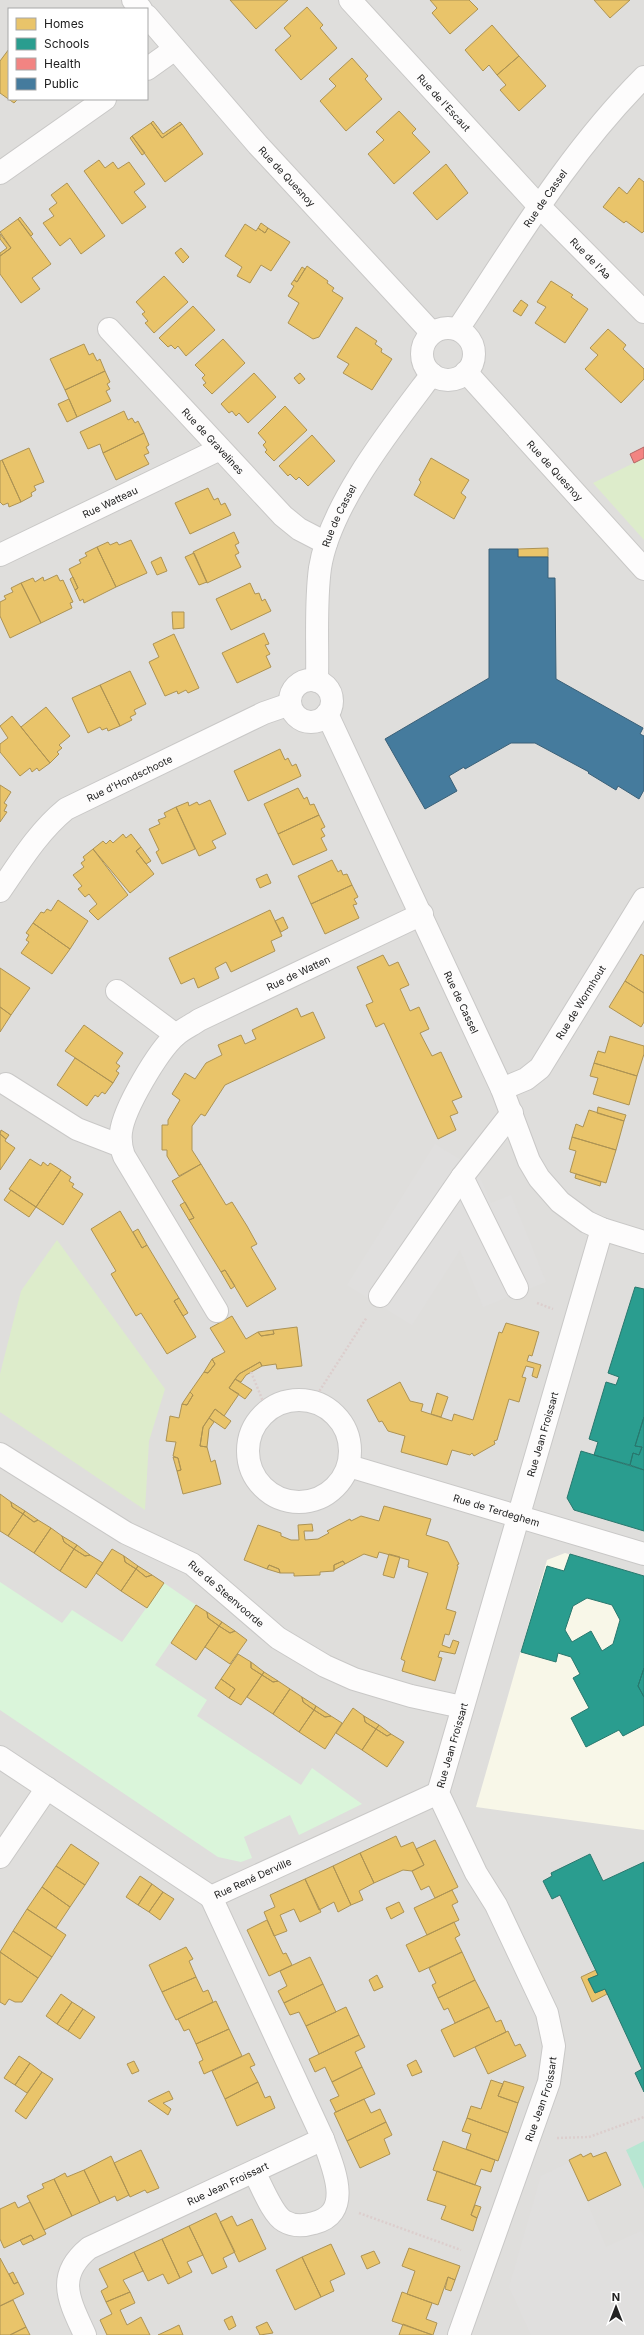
<svg xmlns="http://www.w3.org/2000/svg" width="644" height="2335" font-family="Inter,sans-serif">
  <rect width="100%" height="100%" fill="#f0eeeb"/>
  <path fill="#dfdedc" fill-rule="evenodd" d="M0,0H644V2335H0ZM9,9H147V99H9Z"/>
  <path fill="#f8f7e8" d="M565,1553L644,1576V1830L476,1807L547,1560Z"/>
  <path fill="#ddeccb" d="M644,458V540L593,483Z
    M57,1240L165,1389L149,1441L145,1510L0,1412V1374L21,1291Z"/>
  <path fill="#daf5da" d="M0,1582L62,1623L72,1610L122,1642L164,1583L196,1605L155,1665L207,1700L197,1716L301,1785L312,1768L362,1804L299,1835L290,1815L244,1837L252,1858L241,1862L218,1857L0,1710Z"/>
  <path fill="#b7e6d2" d="M644,2141V2189L626,2150Z"/>
  <path fill="#e0dfde" d="M435,1144L477,1170L491,1203L511,1195L546,1282L483,1307L460,1250L412,1325L347,1285Z
    M570,2162L606,2247L641,2231L644,2237V2335H531L509,2287L541,2176Z"/>
  <path fill="#e9c46a" stroke="#ad9354" d="M230,0H288L256,29Z
    M430,0H469L478,9L450,34L432,13L437,8Z
    M594,0H630L610,18Z
    M307,7L323,25L320,28L337,48L301,80L275,50L291,36L284,28Z
    M492,25L519,56L497,75L489,65L483,71L465,50Z
    M9,49V99H18L14,103L0,93V61Z
    M519,56L546,86L519,111L500,90L506,85L497,75Z
    M352,58L368,76L365,79L382,99L346,131L320,101L336,86L329,79Z
    M399,111L416,129L412,133L430,152L394,184L368,154L384,140L376,132Z
    M153,121L163,134L180,122L182,124L162,138L151,123Z
    M151,123L162,138L182,124L203,154L165,182L132,136Z
    M132,136L145,153L142,155L130,138Z
    M99,160L105,168L113,162L118,169L129,162L145,184L134,192L146,207L122,224L84,171Z
    M446,164L468,193L437,220L413,193Z
    M639,178L644,182V231L642,233L626,221L624,223L603,207L619,187L627,194Z
    M67,183L105,236L81,254L70,238L60,246L43,223L54,216L49,209L57,203L51,195Z
    M20,217L33,234L31,236L18,219Z
    M18,219L51,264L32,278L40,289L21,303L0,274V256L11,248L0,232Z
    M261,223L268,228L265,233L258,228Z
    M245,224L256,231L258,228L265,233L268,228L290,242L271,271L261,265L250,283L237,276L242,267L225,256Z
    M0,234L11,248L0,256V253L7,248L0,239Z
    M181,248L189,257L183,263L175,253Z
    M307,266L328,281L327,283L334,288L332,291L343,298L319,337L313,339L288,323L299,303L288,296L294,286L291,284L294,280L297,282Z
    M302,267L305,269L297,282L294,280Z
    M164,276L188,302L154,333L145,323L148,321L142,314L145,312L136,302Z
    M551,281L573,295L571,297L588,309L565,343L535,323L546,307L537,302Z
    M521,300L528,305L521,316L513,311Z
    M193,306L215,330L186,356L178,346L175,349L171,345L168,347L159,338Z
    M356,327L377,341L375,344L382,349L381,352L392,359L372,390L343,373L349,364L337,357Z
    M608,329L626,345L623,349L644,369V379L621,403L585,369L598,355L590,348Z
    M223,339L245,363L212,394L203,385L206,383L202,378L205,375L195,365Z
    M84,344L89,355L93,353L97,361L100,359L105,371L65,390L50,359Z
    M105,371L110,382L107,384L110,389L106,391L111,401L77,417L65,390Z
    M254,373L276,397L248,423L239,413L236,416L232,411L229,413L221,404Z
    M300,373L305,379L299,384L294,378Z
    M69,399L77,417L67,422L58,404Z
    M285,406L307,430L274,461L265,452L267,450L263,445L266,442L258,433Z
    M124,411L128,420L132,418L135,423L138,421L144,433L103,453L100,444L88,449L80,432Z
    M144,433L149,445L146,447L149,453L144,455L149,464L116,480L103,453Z
    M312,435L335,461L308,486L299,477L296,480L290,474L288,476L279,466Z
    M29,448L44,482L34,486L36,490L31,493L32,496L21,502L2,460Z
    M431,458L469,480L461,493L466,497L454,519L414,495L421,482L419,480Z
    M2,460L21,502L9,507L8,503L3,505L0,502V461Z
    M208,488L214,500L218,498L221,505L225,503L231,515L190,534L175,503Z
    M234,532L239,543L235,545L239,553L235,555L241,567L207,583L193,552Z
    M131,540L147,573L116,587L97,547L108,542L110,545L117,542L119,545Z
    M97,547L116,587L84,603L83,599L80,601L75,590L78,588L69,569L81,563L79,560L87,556L85,553Z
    M548,548V557H518V549Z
    M194,553L207,582L199,585L185,557Z
    M161,557L167,571L157,575L151,562Z
    M57,575L60,581L63,580L73,602L70,603L72,608L41,623L21,583L33,578L35,582L43,577L44,581Z
    M73,577L78,588L75,590L70,579Z
    M21,583L41,623L10,638L0,616V602L6,599L4,596L13,592L11,588Z
    M250,583L255,594L259,593L262,601L265,599L271,611L231,630L216,599Z
    M172,612H184V628L173,629Z
    M264,633L269,644L265,645L270,654L266,656L271,667L237,683L222,653Z
    M174,634L199,688L188,693L186,690L178,694L177,691L165,696L149,662L159,657L153,644Z
    M130,671L146,704L134,710L136,714L130,717L132,720L120,726L100,685Z
    M100,685L120,726L108,731L107,728L102,730L100,727L88,733L72,698Z
    M46,707L70,736L59,745L62,748L57,752L59,754L50,763L21,727Z
    M12,716L50,763L39,771L37,768L32,772L30,768L20,776L0,752V744L8,738L0,726Z
    M280,749L285,760L288,758L292,766L296,764L301,776L248,801L234,771Z
    M0,785L11,792L4,803L7,805L4,811L7,812L0,822Z
    M298,788L304,799L307,797L310,805L314,804L319,815L278,834L264,804Z
    M210,800L226,834L212,841L216,848L199,856L176,807L188,802L189,806L197,802L199,805Z
    M176,807L195,849L162,864L156,852L159,850L149,829L160,824L158,820L166,817L164,813Z
    M319,815L325,827L321,829L325,836L321,838L327,850L293,865L278,834Z
    M123,834L126,838L131,834L141,847L136,851L154,874L130,893L93,849L103,841L106,844L110,840L113,843Z
    M141,847L151,861L146,864L136,851Z
    M93,849L128,895L98,920L89,911L97,904L89,894L85,897L78,889L82,886L73,875L84,867L81,863L85,860L83,857Z
    M332,860L338,872L341,870L343,875L347,874L352,885L311,904L298,876Z
    M267,874L271,883L260,888L256,879Z
    M352,885L358,897L354,899L357,904L353,905L359,918L325,934L311,904Z
    M58,900L88,921L70,949L33,923L41,912L44,913L47,909L51,911Z
    M270,910L282,936L271,941L275,951L231,972L226,962L215,968L219,978L198,988L194,978L181,984L169,958Z
    M283,917L288,928L281,932L275,921Z
    M33,923L70,949L52,974L21,953L29,942L26,940L29,935L26,933Z
    M641,954L644,956V993L625,981Z
    M383,955L389,966L398,962L409,985L400,989L410,1011L419,1007L429,1029L420,1033L432,1056L441,1052L462,1097L452,1101L458,1113L450,1116L456,1130L438,1139L384,1023L376,1027L366,1005L373,1002L357,967Z
    M0,968L30,988L11,1015L0,1007Z
    M625,981L644,993V1022L641,1027L609,1007Z
    M0,1007L11,1015L0,1032Z
    M297,1008L301,1017L313,1012L325,1038L225,1085L205,1116L201,1114L192,1126V1150L201,1164L179,1176L167,1156V1150H162V1125H168V1120L180,1100L172,1094L185,1073L195,1079L206,1063L222,1055L218,1045L241,1035L245,1044L256,1039L252,1030Z
    M84,1025L123,1053L116,1063L120,1066L116,1071L119,1073L113,1083L65,1051Z
    M610,1036L644,1046V1054L637,1076L594,1063L598,1051L605,1053Z
    M75,1058L113,1083L105,1094L102,1092L98,1097L95,1095L87,1106L57,1085Z
    M594,1063L637,1076L629,1105L593,1094L598,1078L590,1076Z
    M598,1107L626,1115L624,1121L597,1113Z
    M589,1110L624,1121L616,1150L572,1137L576,1124L583,1127Z
    M1,1130L9,1135L6,1139L0,1134Z
    M0,1134L6,1139L5,1141L15,1148L0,1170Z
    M572,1137L616,1150L606,1183L570,1172L576,1151L569,1149Z
    M30,1159L41,1166L43,1162L48,1166L50,1163L61,1170L36,1207L9,1189Z
    M201,1164L226,1205L232,1202L247,1226L257,1244L251,1247L276,1289L247,1307L225,1270L221,1272L189,1220L194,1218L172,1181Z
    M61,1170L71,1177L69,1181L74,1184L72,1187L83,1194L63,1225L36,1207Z
    M576,1174L601,1182L600,1186L575,1178Z
    M11,1190L36,1207L29,1217L4,1200Z
    M185,1202L194,1218L189,1220L180,1205Z
    M120,1211L142,1248L147,1245L179,1298L174,1301L196,1337L167,1354L141,1313L136,1316L111,1274L116,1271L91,1229Z
    M138,1229L147,1245L142,1248L133,1232Z
    M225,1270L235,1286L231,1289L221,1272Z
    M179,1298L188,1313L183,1316L174,1301Z
    M232,1316L246,1339L258,1332L261,1336L274,1334L273,1330L297,1327L302,1366L277,1369L276,1364L262,1366L260,1362L239,1374L229,1388L239,1394L224,1416L215,1409L203,1427L200,1446L207,1447L211,1462L215,1460L221,1484L183,1494L177,1471L181,1470L178,1458L173,1456L176,1442L166,1441L170,1416L179,1418L182,1404L187,1405L193,1395L190,1392L204,1372L208,1373L215,1364L212,1359L225,1352L210,1328Z
    M506,1323L539,1332L532,1356L529,1355L527,1361L541,1365L537,1378L532,1376L534,1368L526,1366L522,1377L526,1378L519,1402L509,1399L497,1440L494,1441L495,1444L474,1456L472,1453L470,1455L452,1450L447,1465L401,1452L405,1436L388,1431L382,1421L379,1422L367,1400L400,1382L410,1401L423,1404L421,1411L452,1421L454,1414L473,1420L499,1332L502,1333Z
    M273,1330L274,1334L261,1336L258,1332Z
    M212,1359L215,1364L208,1373L204,1372Z
    M260,1362L262,1366L246,1375L241,1382L235,1379L239,1374Z
    M235,1379L252,1390L245,1399L229,1388Z
    M190,1392L193,1395L187,1405L182,1404Z
    M437,1393L448,1397L441,1417L431,1414Z
    M215,1409L231,1421L225,1429L209,1418Z
    M209,1418L214,1422L209,1429L207,1447L200,1446L203,1427Z
    M173,1457L178,1458L181,1470L177,1471Z
    M0,1494L11,1502L12,1507L23,1514L8,1536L0,1531Z
    M11,1502L25,1511L23,1514L12,1507Z
    M384,1506L431,1519L426,1535L448,1542L459,1564L457,1565L458,1567L446,1609L456,1612L449,1635L445,1634L442,1645L450,1648L453,1640L459,1642L455,1654L440,1651L438,1657L442,1658L435,1681L402,1671L405,1661L401,1659L428,1573L408,1567L409,1560L379,1552L377,1558L364,1554L345,1564L343,1561L334,1565V1571L320,1572V1575L294,1576V1573H280L279,1569L269,1565L267,1569L244,1560L258,1525L281,1533V1536L291,1540H299L298,1525L312,1524L313,1531H304L305,1540L318,1539L329,1533L327,1531L350,1519L351,1521L361,1516L379,1521Z
    M25,1511L38,1520L34,1522L23,1514Z
    M23,1514L34,1522L38,1520L51,1528L34,1553L8,1536Z
    M51,1528L62,1536L64,1542L74,1549L60,1571L34,1553Z
    M62,1536L77,1545L74,1549L64,1542Z
    M77,1545L90,1555L85,1556L74,1549Z
    M74,1549L85,1556L90,1555L103,1563L86,1588L60,1571Z
    M112,1549L124,1556L125,1562L136,1569L121,1591L96,1573Z
    M389,1554L400,1557L394,1578L383,1575Z
    M124,1556L138,1566L136,1569L125,1562Z
    M343,1561L345,1564L334,1570V1565Z
    M269,1565L279,1569L280,1573L267,1569Z
    M138,1566L152,1575L146,1577L136,1569Z
    M136,1569L146,1577L152,1575L164,1583L147,1608L121,1591Z
    M196,1605L207,1612L208,1618L219,1626L196,1660L171,1643Z
    M207,1612L222,1622L219,1626L208,1618Z
    M222,1622L235,1631L230,1633L219,1626Z
    M219,1626L230,1633L235,1631L247,1640L230,1664L205,1647Z
    M238,1654L251,1662V1668L262,1675L241,1705L229,1698L235,1689L221,1679Z
    M251,1662L264,1672L262,1675L251,1668Z
    M264,1672L278,1681L273,1682L262,1675Z
    M262,1675L273,1682L278,1681L290,1689L273,1714L247,1697Z
    M221,1679L235,1689L229,1698L215,1688Z
    M290,1689L302,1697L303,1702L314,1710L299,1732L273,1714Z
    M302,1697L316,1706L314,1710L303,1702Z
    M316,1706L331,1716L325,1717L314,1710Z
    M353,1708L364,1716L365,1722L376,1729L362,1750L336,1733Z
    M314,1710L325,1717L331,1716L342,1723L325,1749L299,1732Z
    M364,1716L379,1725L376,1729L365,1722Z
    M379,1725L391,1734L387,1736L376,1729Z
    M376,1729L387,1736L391,1734L404,1742L387,1767L362,1750Z
    M396,1836L401,1847L413,1842L424,1865L412,1871L403,1870L374,1883L360,1853Z
    M435,1840L458,1887L435,1898L429,1886L421,1890L412,1871L424,1865L416,1849Z
    M71,1844L99,1863L85,1885L56,1866Z
    M360,1853L374,1883L359,1891L363,1900L351,1905L333,1866Z
    M56,1866L85,1885L70,1907L42,1887Z
    M333,1866L351,1905L338,1912L334,1902L319,1910L305,1879Z
    M140,1876L152,1884L138,1905L126,1897Z
    M305,1879L321,1912L300,1922L294,1909L280,1915L287,1931L274,1936L264,1912L275,1907L270,1895Z
    M152,1884L163,1892L149,1912L138,1905Z
    M42,1887L70,1907L56,1928L27,1909Z
    M452,1890L458,1902L452,1905L459,1920L427,1935L414,1908Z
    M163,1892L174,1899L160,1920L149,1912Z
    M399,1902L404,1912L391,1919L386,1908Z
    M27,1909L66,1935L52,1957L13,1931Z
    M267,1920L283,1954L286,1953L292,1965L269,1976L247,1930Z
    M454,1922L460,1935L455,1938L462,1952L419,1972L406,1945Z
    M13,1931L52,1957L38,1978L0,1952Z
    M186,1947L193,1959L189,1961L196,1977L162,1992L149,1965Z
    M0,1952L38,1978L22,2002H15L9,1999L5,2005L0,2002Z
    M462,1952L475,1980L438,1998L432,1985L436,1983L429,1968Z
    M310,1957L323,1984L284,2003L278,1991L287,1986L280,1971Z
    M596,1970L598,1975L588,1979L595,1993L605,1989L607,1994L592,2002L581,1977Z
    M377,1975L383,1987L374,1991L369,1980Z
    M196,1977L203,1992L208,1990L213,2002L176,2020L162,1992Z
    M475,1980L489,2007L455,2023L448,2008L444,2010L438,1998Z
    M323,1984L336,2012L306,2026L299,2012L290,2015L284,2003Z
    M61,1994L72,2002L57,2024L46,2016Z
    M216,2001L229,2029L196,2044L189,2029L184,2031L178,2019Z
    M72,2002L83,2009L68,2031L57,2024Z
    M346,2007L359,2035L319,2054L306,2026Z
    M489,2007L496,2022L501,2020L506,2032L454,2057L441,2030Z
    M83,2009L95,2017L80,2039L68,2031Z
    M229,2029L242,2056L204,2074L199,2062L203,2060L196,2044Z
    M508,2031L515,2046L520,2044L526,2056L488,2074L475,2047Z
    M359,2035L365,2047L355,2052L362,2067L332,2082L325,2067L315,2072L309,2059Z
    M249,2053L255,2065L250,2067L258,2082L225,2099L212,2071Z
    M19,2056L30,2063L15,2085L4,2078Z
    M416,2060L422,2072L412,2076L407,2065Z
    M134,2061L139,2071L132,2074L127,2064Z
    M30,2063L42,2072L27,2093L15,2085Z
    M362,2067L375,2094L336,2112L330,2100L339,2096L332,2082Z
    M42,2072L53,2079L26,2119L15,2111Z
    M491,2080L503,2084L498,2096L518,2103L508,2133L467,2118L471,2106L481,2109Z
    M504,2081L524,2087L518,2103L498,2096Z
    M258,2082L265,2098L270,2096L275,2108L237,2126L225,2099Z
    M169,2091L173,2099L163,2103L171,2109L168,2115L148,2101Z
    M364,2099L371,2113L380,2109L386,2122L347,2141L334,2113Z
    M467,2118L508,2133L498,2161L466,2149L471,2134L462,2131Z
    M386,2122L392,2135L384,2139L390,2154L360,2168L347,2141Z
    M443,2141L495,2160L491,2172L481,2169L475,2185L433,2170Z
    M141,2150L159,2188L147,2193L145,2190L130,2197L114,2163Z
    M606,2152L621,2185L588,2201L569,2160L581,2154L583,2157L591,2153L593,2157Z
    M111,2156L129,2195L117,2201L115,2196L100,2203L84,2170Z
    M84,2170L100,2203L72,2216L54,2179L65,2173L67,2177Z
    M437,2171L481,2187L471,2215L477,2218L473,2231L441,2219L446,2206L427,2200Z
    M54,2179L72,2216L44,2230L27,2196L44,2188L42,2184Z
    M15,2202L18,2208L30,2202L46,2234L34,2240L31,2235L4,2248L0,2239V2209Z
    M475,2205L481,2207L477,2218L471,2215Z
    M216,2213L235,2252L223,2258L227,2267L212,2274L189,2226Z
    M232,2216L237,2226L252,2219L266,2249L239,2262L220,2222Z
    M189,2226L203,2255L187,2262L192,2272L180,2278L162,2239Z
    M31,2235L34,2240L23,2245L20,2240Z
    M162,2239L180,2278L168,2284L163,2274L148,2281L134,2252Z
    M331,2244L345,2274L330,2281L334,2291L321,2297L302,2257Z
    M409,2248L460,2266L455,2280L448,2277L438,2305L407,2294L415,2271L402,2266Z
    M374,2251L380,2263L367,2269L361,2256Z
    M134,2252L143,2271L123,2280L130,2292L106,2302L101,2291L108,2287L99,2269Z
    M302,2257L321,2297L295,2310L276,2270Z
    M0,2258L14,2284L18,2282L24,2294L0,2306Z
    M13,2272L18,2282L14,2284L9,2274Z
    M448,2277L455,2280L451,2291L445,2289Z
    M130,2292L135,2303L120,2310L127,2325L141,2317L150,2335H107L100,2320L112,2314L106,2302Z
    M402,2292L432,2303L426,2319L437,2323L433,2335L392,2321Z
    M13,2300L26,2327L10,2335H0V2306Z
    M232,2316L236,2326L229,2330L224,2320Z
    M267,2322L273,2333L260,2335L256,2327Z
    M403,2324L432,2335H399Z
    M179,2325L183,2335H158L171,2329Z
    M26,2327L30,2335H10Z"/>
  <path fill="#2a9d8f" stroke="#28786e" fill-rule="evenodd" d="M635,1287L644,1289V1417L635,1446L642,1447L639,1455L633,1453L630,1465L594,1455L598,1442L589,1439L606,1382L616,1385L619,1377L608,1373Z
    M644,1417V1470L630,1465L633,1453L639,1455L642,1447L635,1446Z
    M581,1451L644,1470V1531L574,1510L567,1498Z
    M570,1554L644,1576V1668L638,1686L644,1697V1725L623,1736L619,1730L586,1747L571,1718L589,1708L573,1678L580,1674L571,1657L558,1653L556,1662L521,1652L547,1566L564,1571ZM587,1598L612,1605L620,1620L613,1644L602,1651L591,1631L572,1642L565,1630L573,1606Z
    M644,1668V1697L638,1686Z
    M590,1854L603,1881L644,1862V2092L635,2073L642,2069L605,1989L595,1993L588,1979L598,1975L560,1895L552,1899L543,1881L552,1876L551,1873Z"/>
  <path fill="#f28482" stroke="#b46765" d="M644,447V458L634,463L630,454Z"/>
  <path fill="#457b9d" stroke="#3a6078" d="M489,549H518V557H548V578H555L556,679L643,728L640,734L644,736V790L639,799L618,786L616,790L588,773L589,772L535,743H511L465,769L464,767L449,776L457,791L425,809L385,739L489,678Z"/>
  <g fill="none" stroke-linecap="round" stroke-linejoin="round">
    <g stroke="#c9c8c7" stroke-width="24">
      <g id="minor">
        <path d="M133,0L141,9"/>
        <path id="s1" d="M350,0L538,205L644,312"/>
        <path id="s2" d="M147,16L258,145L432,333"/>
        <path d="M147,69L175,49"/>
        <path d="M0,173L105,99"/>
        <circle cx="448" cy="354" r="26"/>
        <path id="s3" d="M109,329L283,516L299,529L326,543"/>
        <path id="s4" d="M458,329C516,242 569,152 644,77"/>
        <path id="s5" d="M466,372L644,569"/>
        <path id="s6" d="M0,555L220,449"/>
        <circle cx="311" cy="701" r="21"/>
        <path id="s7" d="M317,681C318,644 315,605 320,568C330,504 393,426 432,374"/>
        <path id="s8" d="M327,714L502,1089L529,1161L539,1178L560,1202L587,1222L602,1229L644,1242"/>
        <path id="s9" d="M0,891C20,862 38,832 66,809L264,713L290,704"/>
        <path d="M117,991L176,1035"/>
        <path d="M6,1084L77,1129L121,1146"/>
        <path id="s10" d="M502,1089L526,1079L540,1068L644,899"/>
        <path d="M462,1177L517,1288"/>
        <path d="M380,1296L462,1177L512,1113"/>
        <path id="s11" d="M217,1311L124,1156C121,1148 120,1141 121,1132C124,1108 158,1051 176,1035C183,1029 192,1025 199,1020L422,914"/>
        <circle cx="299" cy="1451" r="51"/>
        <path id="s12" d="M0,1454L126,1533L192,1564L278,1638L325,1666L354,1679L411,1696L462,1707"/>
        <path id="s13" d="M349,1466L644,1554"/>
        <path id="s14" d="M0,1757L211,1897L438,1793"/>
        <path d="M0,1857L47,1788"/>
        <path d="M254,2172C261,2184 272,2214 284,2221C294,2227 304,2226 314,2223C355,2213 332,2165 323,2139"/>
        <path id="s15" d="M85,2335C69,2300 55,2276 89,2248L323,2139L211,1897"/>
        <path id="s16" d="M459,2335L549,2082L554,2046L547,2013L496,1905L476,1873L438,1793L602,1229"/>
      </g>
    </g>
    <path stroke="#dccecd" stroke-width="2.5" stroke-dasharray="2 2" stroke-linecap="butt" d="M537,1303L553,1309
      M251,1372L267,1411
      M313,1401L367,1317
      M557,2138L589,2137L644,2117
      M359,2213L461,2250"/>
    <use href="#minor" stroke="#fdfcfc" stroke-width="22"/>
  </g>
  <g text-anchor="middle" stroke-width="4" stroke-linejoin="round" paint-order="stroke">
    <g font-size="10" fill="#222" stroke="#fff">
      <text dy="4" stroke="none"><textPath href="#s1" startOffset="139">Rue de l'Escaut</textPath></text>
      <text dy="4" stroke="none"><textPath href="#s2" startOffset="213">Rue de Quesnoy</textPath></text>
      <text dy="4" stroke="none"><textPath href="#s4" startOffset="157">Rue de Cassel</textPath></text>
      <text dy="4" stroke="none"><textPath href="#s1" startOffset="353">Rue de l'Aa</textPath></text>
      <text dy="4" stroke="none"><textPath href="#s3" startOffset="153">Rue de Gravelines</textPath></text>
      <text dy="4" stroke="none"><textPath href="#s5" startOffset="133">Rue de Quesnoy</textPath></text>
      <text dy="4" stroke="none"><textPath href="#s6" startOffset="122">Rue Watteau</textPath></text>
      <text dy="4" stroke="none"><textPath href="#s7" startOffset="169">Rue de Cassel</textPath></text>
      <text dy="4" stroke="none"><textPath href="#s9" startOffset="176">Rue d'Hondschoote</textPath></text>
      <text dy="4" stroke="none"><textPath href="#s11" startOffset="455">Rue de Watten</textPath></text>
      <text dy="4" stroke="none"><textPath href="#s8" startOffset="318">Rue de Cassel</textPath></text>
      <text dy="4" stroke="none"><textPath href="#s10" startOffset="121">Rue de Wormhout</textPath></text>
      <text dy="4" stroke="none"><textPath href="#s16" startOffset="958">Rue Jean Froissart</textPath></text>
      <text dy="4" stroke="none"><textPath href="#s13" startOffset="154">Rue de Terdeghem</textPath></text>
      <text dy="4" stroke="none"><textPath href="#s12" startOffset="267">Rue de Steenvoorde</textPath></text>
      <text dy="4" stroke="none"><textPath href="#s16" startOffset="634">Rue Jean Froissart</textPath></text>
      <text dy="4" stroke="none"><textPath href="#s14" startOffset="299">Rue René Derville</textPath></text>
      <text dy="4" stroke="none"><textPath href="#s16" startOffset="250">Rue Jean Froissart</textPath></text>
      <text dy="4" stroke="none"><textPath href="#s15" startOffset="250">Rue Jean Froissart</textPath></text>
    </g>
  </g>
  <rect x="8" y="8" width="140" height="92" fill="#ffffff" stroke="#a7a7a7"/>
  <rect x="16" y="18" width="20" height="12" fill="#e9c46a" stroke="#a7a7a7"/>
  <text x="44" y="28" font-size="12" fill="#222222">Homes</text>
  <rect x="16" y="38" width="20" height="12" fill="#2a9d8f" stroke="#a7a7a7"/>
  <text x="44" y="48" font-size="12" fill="#222222">Schools</text>
  <rect x="16" y="58" width="20" height="12" fill="#f28482" stroke="#a7a7a7"/>
  <text x="44" y="68" font-size="12" fill="#222222">Health</text>
  <rect x="16" y="78" width="20" height="12" fill="#457b9d" stroke="#a7a7a7"/>
  <text x="44" y="88" font-size="12" fill="#222222">Public</text>
  <g transform="translate(616 2307)" stroke="#ffffff" stroke-width="3" paint-order="stroke">
  <path d="M0-3L7 15L0 10L-7 15Z" fill="#222222"/>
  <text y="-6" font-size="11" font-weight="bold" text-anchor="middle" fill="#222222">N</text>
  </g>
</svg>
